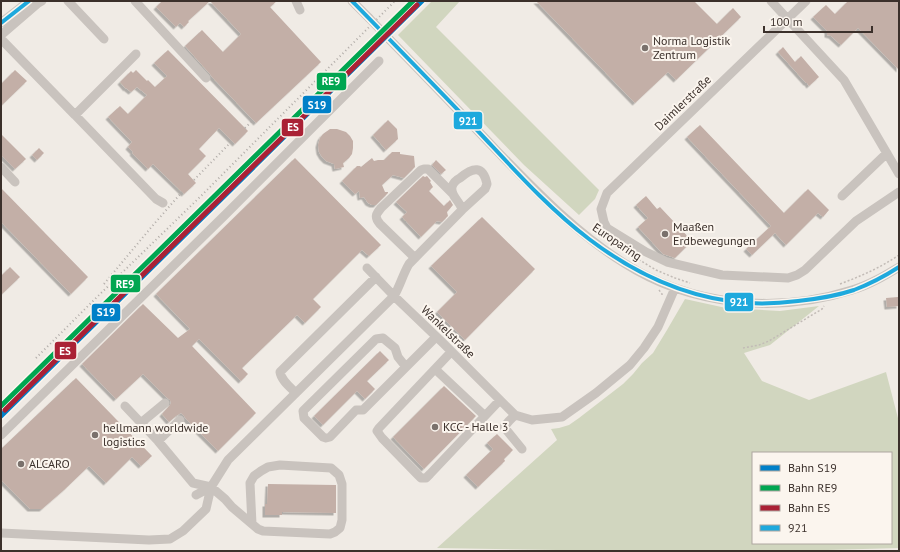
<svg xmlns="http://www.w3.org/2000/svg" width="900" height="552" font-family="'PT Sans',sans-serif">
  <defs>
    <filter id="shadow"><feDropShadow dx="-2.5" dy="2.5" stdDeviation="0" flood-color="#0004"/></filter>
  </defs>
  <rect width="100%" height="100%" fill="#f0ebe5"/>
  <path fill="#d1d6bf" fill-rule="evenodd" d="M432,1H460L436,27L599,190L595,199L579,215L524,165L398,35Z
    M685,299L726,308L780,311L819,306L770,345L744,353L762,381L809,400L886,372L899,422V548L792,551H623L437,548L557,440L551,429L559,428L569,425L579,418L623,384L633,374L642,363L653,353L667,330ZM753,453H891V543H753Z"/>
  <path fill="#c3afa7" filter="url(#shadow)" d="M162,1H277L270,7L321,62L256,123L212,77L210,74L185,46L202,30L223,52L241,34L210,1L188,21L189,22L184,27L180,23L176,27L156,7Z
    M536,1H694L717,24L733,8L741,17L676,80L668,72L635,103Z
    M848,1H899V70L858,28L841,45L831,36L827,35V31L813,17L826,5L835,14Z
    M783,47L795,62L801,56L819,77L809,86L807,83H806L778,52Z
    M168,50L248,131L235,144L219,128L199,149L206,156L188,174L196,183L184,194L153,164L148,169L132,153L133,152L128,147L132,142L108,117L120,106L128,114L147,95L137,87L131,92L126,88V89L120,82L131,71L133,73L136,70L147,81L148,80L155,87L167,76L154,63Z
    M15,70L27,81L1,106V84Z
    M388,120L397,129L398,139L386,150L373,135Z
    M700,125L784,213L808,189L829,210L823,217L818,213L786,245L775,233L752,255L746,249L771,226L687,137Z
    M330,129H337L346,132L350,136L353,141V148L352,154L349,158L343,163L344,167L335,169L334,164L326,161L322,157L319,152L318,145L320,138L323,134Z
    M1,134L26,159L15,169L1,155Z
    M39,148L44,153L37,160L32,155Z
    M392,152H400V154L414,156L415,167L404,178L393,175L382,185L385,192H388V193L376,205H372L368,203L364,197L360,198L359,191L355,194L342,181L357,166H360L361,167L372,158L374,161L378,160H384Z
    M295,158L381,245L369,256L362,250L313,299L321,307L305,323L297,315L242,368L248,374L241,381L199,339L192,346L256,413L218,451L186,419L184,416L181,413L176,416L169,422L162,414L170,405L171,403L170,400L166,397L143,374L116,399L82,364L143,304L178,338L190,329L156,294Z
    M436,160L446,170L441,174L432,165Z
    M423,176L425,177L427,176L431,181L430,182L433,187L429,191L444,206L450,200L453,205L447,212L448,216L442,222L437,221L421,237L402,217L407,212L396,202Z
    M1,188L88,277L71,294L1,222Z
    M646,196L657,209L660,207L692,241L675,258L663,254L638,227L648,218L636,205Z
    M482,217L535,269L465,340L437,312L457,292L431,266Z
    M10,267L20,277L1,295V276Z
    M898,297L899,306L887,307L886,298Z
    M380,351L389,360L367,381L375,389L365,399L357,391L323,425L314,416Z
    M76,378L152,456L141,466L132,457L106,483L89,466L64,490L42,509H30L1,480V449Z
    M444,386L476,416L424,469L393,437Z
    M497,434L513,450L504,459L505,461L478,487L466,475L493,449L487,443Z
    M268,484L336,485V513L282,512V515H265V504H267Z"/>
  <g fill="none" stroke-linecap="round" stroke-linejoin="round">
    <path stroke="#c2bbb6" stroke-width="1.5" stroke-dasharray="2 2" stroke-linecap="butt" d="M608,241L656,270L675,278L690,283
      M840,284C861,276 880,268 899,255
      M659,290L662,294V297
      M743,348L759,345L769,341L822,309L824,306"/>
    <path stroke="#c9c3be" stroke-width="9" d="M68,1L104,39
      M135,1L206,78
      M296,1L300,10
      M352,1L369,18
      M771,1L844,80L899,174
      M806,1L607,193L601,209L604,222L607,228L646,252L667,262L722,275L788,278L797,275L805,270L856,221L899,192
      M1,23L29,1
      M1,35L37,4L42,1
      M1,39L75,115L136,54
      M390,40C426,77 462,114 497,151C536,191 576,233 624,263C691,306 777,314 852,290C869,285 884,276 899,267
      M75,115L156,199L163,203
      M1,167L15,182
      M842,196L887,153
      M415,258L380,224C374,217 376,214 381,208L421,170L424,169H428L452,193
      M367,268L394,296L444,344L515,415L532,420L562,417L596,393L630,365L644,348L658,327L675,288
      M451,352L379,428L377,431L382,438L418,475L421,478H426L430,474L500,400
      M406,367L398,357L395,348L383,338L376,339L303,411L304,418L323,437L326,438L330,437L356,410H363L436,337
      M435,369L485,416
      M296,393C290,387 281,380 280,372L376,277
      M125,406L158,441L193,483L211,487L225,499L232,507L258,529L263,531L330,534L335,532L340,528L342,520V484L339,475L331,468L280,465L268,467L261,471L254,476L250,483L252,524
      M515,415L509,421L504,427L522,449
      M142,422L165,403
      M1,435L225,215L379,61
      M158,441L180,420
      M196,495L211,487
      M1,533L149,540L170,539L183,531L206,509L211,487L228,460L394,296C400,286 403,274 409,264L462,210C461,202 450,196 452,187C453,183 456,180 460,178C473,167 483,165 487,184L485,189L462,210"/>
    <path stroke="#b1aca8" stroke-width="2" stroke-dasharray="1 3" stroke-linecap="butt" d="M245,128L253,120
      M194,180L232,141
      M104,284L154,224L182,192
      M36,358L96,298L201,196L395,1"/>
    <path stroke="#c9c3be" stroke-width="9" d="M369,18L390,40"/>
    <g stroke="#fbf5ee" stroke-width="7">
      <path id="bus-1" d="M352,1C393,43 435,86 476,129C512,167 547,207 589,239C635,274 689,299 748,303C765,304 782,303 798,301C817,299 836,296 854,290C870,284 885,276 899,267
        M1,23L29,1"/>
    </g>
    <use href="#bus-1" stroke="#1ea9dd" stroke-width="4"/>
    <g stroke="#fbf5ee" stroke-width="8">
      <path id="rail-1" d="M1,416L422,1"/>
    </g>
    <g stroke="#fbf5ee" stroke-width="8">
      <path id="rail-2" d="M1,406L413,1"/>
    </g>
    <g stroke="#fbf5ee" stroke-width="8">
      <path id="rail-3" d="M5,410L417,5"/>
    </g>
    <use href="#rail-1" stroke="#0080c8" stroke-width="5"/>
    <use href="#rail-2" stroke="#00a651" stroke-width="5"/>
    <use href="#rail-3" stroke="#aa2135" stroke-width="5"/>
  </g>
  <g fill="#7a716c" stroke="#fbf5ee" stroke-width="1.5">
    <circle cx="645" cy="48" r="4"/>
    <circle cx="665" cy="234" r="4"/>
    <circle cx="435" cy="427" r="4"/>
    <circle cx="95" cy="435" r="4"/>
    <circle cx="21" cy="464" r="4"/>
  </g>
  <g text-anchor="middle" stroke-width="4" stroke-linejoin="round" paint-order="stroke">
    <g font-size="12" fill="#3b302b" stroke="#fbf5ee" text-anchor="start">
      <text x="653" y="45">Norma Logistik<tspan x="653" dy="14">Zentrum</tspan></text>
      <text x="673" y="231">Maaßen<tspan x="673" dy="14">Erdbewegungen</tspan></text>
      <text x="443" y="431">KCC - Halle 3</text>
      <text x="103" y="432">hellmann worldwide<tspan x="103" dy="14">logistics</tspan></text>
      <text x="29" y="468">ALCARO</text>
    </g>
    <g font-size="12" fill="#3b302b" stroke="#fbf5ee">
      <text transform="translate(683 103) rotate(-44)" y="4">Daimlerstraße</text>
      <text transform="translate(617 242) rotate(34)" y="4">Europaring</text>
      <text transform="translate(448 332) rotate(44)" y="4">Wankelstraße</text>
    </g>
  </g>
  <g stroke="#fbf5ee" stroke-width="1.5">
    <rect x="316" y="72" width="31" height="19" rx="4" fill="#00a651"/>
    <rect x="302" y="95" width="30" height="19" rx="4" fill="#0080c8"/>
    <rect x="453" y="111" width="30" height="19" rx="4" fill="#1ea9dd"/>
    <rect x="281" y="118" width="23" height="19" rx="4" fill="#aa2135"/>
    <rect x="110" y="274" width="31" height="19" rx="4" fill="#00a651"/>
    <rect x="724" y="292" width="30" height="20" rx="4" fill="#1ea9dd"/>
    <rect x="91" y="303" width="30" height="19" rx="4" fill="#0080c8"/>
    <rect x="54" y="341" width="23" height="19" rx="4" fill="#aa2135"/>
  </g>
  <g font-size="11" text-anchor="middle" font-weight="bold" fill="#fff">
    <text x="331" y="85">RE9</text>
    <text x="317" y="109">S19</text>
    <text x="468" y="125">921</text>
    <text x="293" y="131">ES</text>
    <text x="125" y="288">RE9</text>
    <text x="739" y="306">921</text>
    <text x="106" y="316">S19</text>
    <text x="65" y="355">ES</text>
  </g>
  <rect width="900" height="552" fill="none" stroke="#3b302b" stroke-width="4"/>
  <rect x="752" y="452" width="140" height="92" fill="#fbf5ee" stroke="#aea6a0"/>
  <rect x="760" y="465" width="20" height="6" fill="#0080c8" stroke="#aea6a0"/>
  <text x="788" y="472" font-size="12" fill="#3b302b">Bahn S19</text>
  <rect x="760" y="485" width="20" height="6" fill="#00a651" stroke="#aea6a0"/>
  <text x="788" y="492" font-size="12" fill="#3b302b">Bahn RE9</text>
  <rect x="760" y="505" width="20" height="6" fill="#aa2135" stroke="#aea6a0"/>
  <text x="788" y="512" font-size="12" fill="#3b302b">Bahn ES</text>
  <rect x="760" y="525" width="20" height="6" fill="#1ea9dd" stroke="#aea6a0"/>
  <text x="788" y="532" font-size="12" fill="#3b302b">921</text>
  <path d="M764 26v6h108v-6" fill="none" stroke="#3b302b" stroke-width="2"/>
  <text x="770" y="26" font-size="12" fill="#3b302b" stroke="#fbf5ee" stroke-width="3" paint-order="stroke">100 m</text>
</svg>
